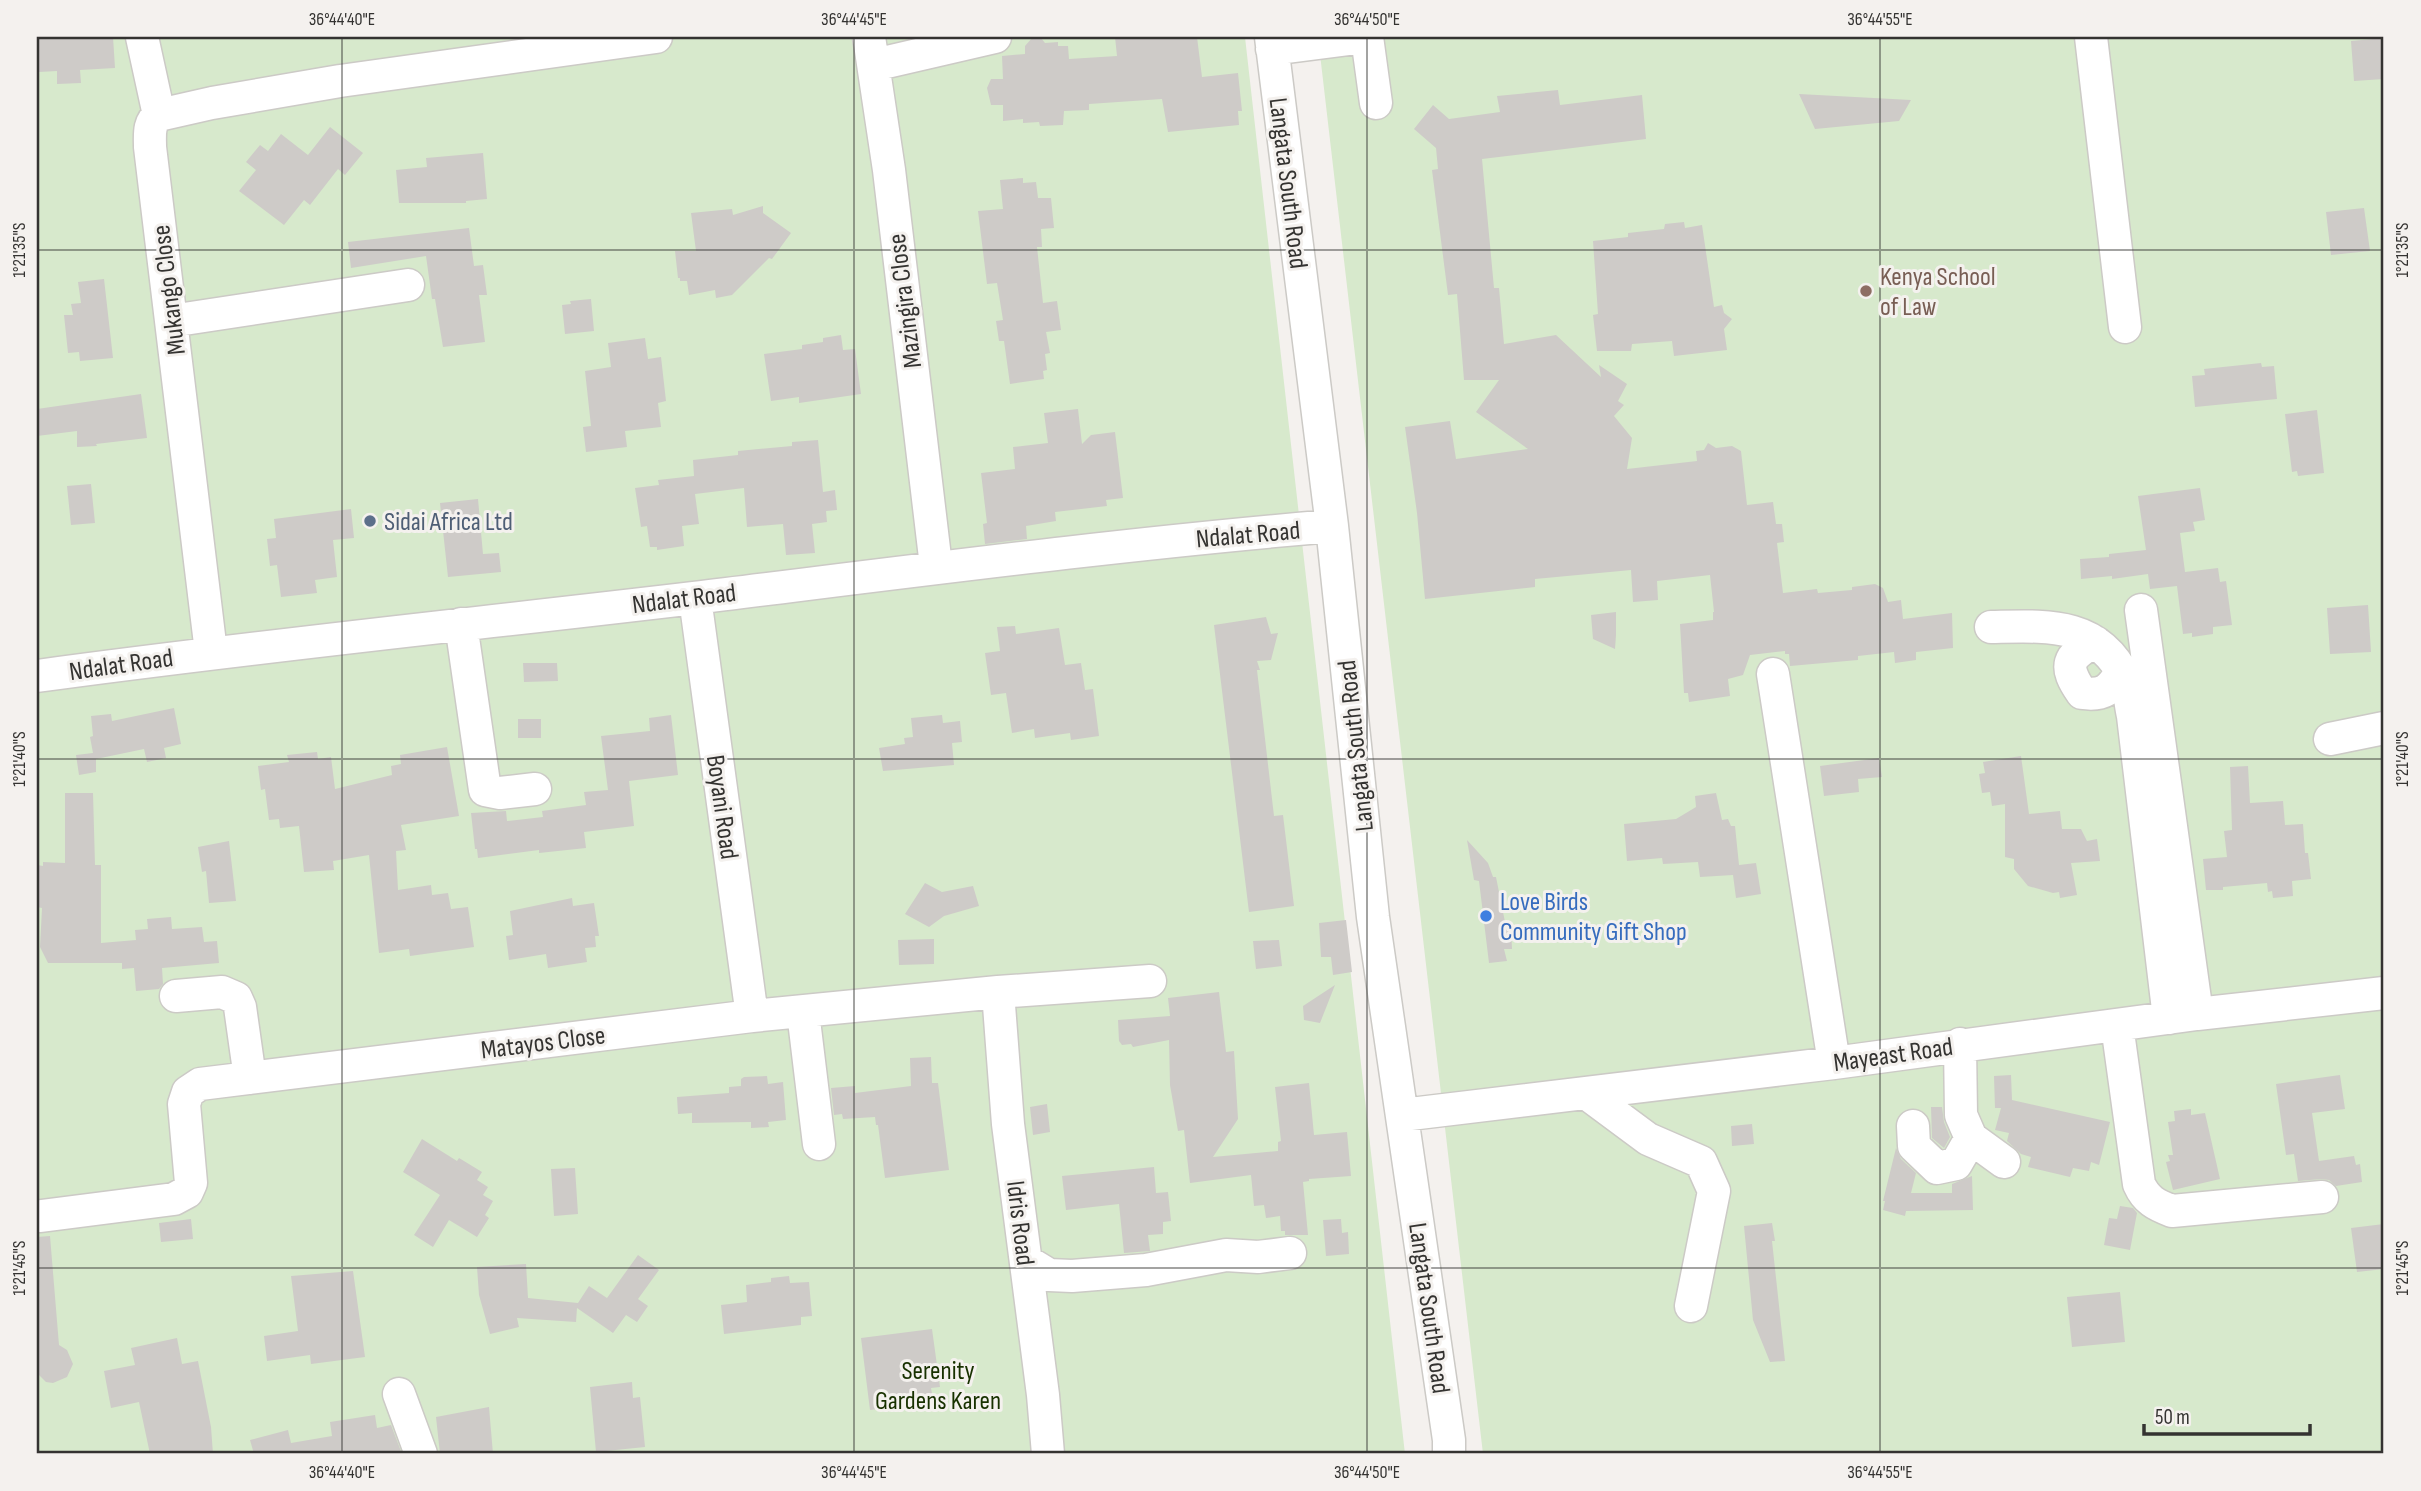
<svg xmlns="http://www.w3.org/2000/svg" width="2421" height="1491" font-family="'Sofia Sans Condensed',sans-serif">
  <rect width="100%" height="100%" fill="#f4f1ee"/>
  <path fill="#d7e9cc" d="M37,37H1245L1405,1454H37Z
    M1318,37H2384V1454H1483Z"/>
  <path fill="#cecbc8" d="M37,37H113L115,68L80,70L81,83L57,84V71L39,72V66H37Z
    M1115,37H1197L1202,77L1238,73L1242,111H1238L1239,125L1168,132L1162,99L1089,104V110L1064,111L1063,125L1040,126L1039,122L1023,123V119L1003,121V105H991L987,88L991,79H1003L1002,56L1025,54V46L1032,38H1041L1045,43L1058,42V46H1068L1069,59L1117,56Z
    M2384,38V79L2354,81L2351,41Z
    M1558,90L1560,105L1642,95L1646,139L1482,159L1494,288H1499L1504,344L1556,335L1601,377L1599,365L1627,384L1618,401L1624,405L1614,416L1632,438L1627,469L1697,461L1696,451L1704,450L1708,443L1716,448L1732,446L1741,451L1747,505L1773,502L1776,524H1782L1784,542L1777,543L1783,593L1817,589L1818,593L1852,590V587L1875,584L1883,588L1888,602L1901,600L1903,619L1952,613L1953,648L1916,652V660L1895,663L1894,652L1858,656V660L1790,666L1789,654H1785V651L1750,655L1743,675L1728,679L1730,696L1689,702L1688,693H1684L1680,624L1713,620V612H1714L1710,575L1657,581L1658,600L1633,602L1631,570L1535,579V587L1425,599L1417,513L1405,427L1450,421L1456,459L1528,449L1476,412L1499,380H1464L1457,294L1448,295L1432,170L1438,169L1436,148L1414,129L1433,105L1449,119L1500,112L1497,96Z
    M1799,94L1911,100L1899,121L1815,129Z
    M330,127L363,153L345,175L338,169L310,205L304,200L284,225L239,191L256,170L246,162L260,145L268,151L281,134L308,155Z
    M483,153L487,199L466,201V203H399L396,170L427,167L426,158Z
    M1023,178V183L1036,182L1038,198H1051L1054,228L1041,229L1042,247H1037L1043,303L1057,301L1061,330L1046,332L1050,353L1045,354L1047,370L1043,371L1044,379L1010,384L1004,341H999L996,321L1003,320L997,283L987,284L978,211L1003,209L1000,180Z
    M763,206V213L791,233L772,259L769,258L732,295L716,298L715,290L689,295L687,281H680V278H678L675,251H696L691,213L732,209L733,215Z
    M2364,208L2370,251L2331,255L2326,212Z
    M1684,222L1685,228L1702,225L1714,307L1722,305L1724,313L1732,319L1724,329L1727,350L1674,356L1672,341L1632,344L1631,351H1597L1593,315L1598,314L1593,241L1628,237V233L1664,229L1665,224Z
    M469,228L474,266L483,265L487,295H479L485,342L443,347L435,299H432L426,256L351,268L348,242Z
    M104,279L113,358L80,361L79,352L68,353L64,315H73L71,304L81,303L78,282Z
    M591,299L594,331L565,334L562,305L571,304L570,301Z
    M841,335L843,350L855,349L861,394L799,403V397L771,401L764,354L802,349V345L823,342V338Z
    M645,338L648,359L661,357L666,401L658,403L661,427L625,431L627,447L586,452L583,427L591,426L585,371L611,367L608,343Z
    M2261,363L2262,367L2274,366L2277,399L2195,407L2192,376L2205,375L2204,369Z
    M141,394L147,438L96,444L97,446L77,447V431L37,436V409Z
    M1078,409L1082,444L1091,435L1115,432L1123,498L1106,500L1107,506L1055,512L1056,521L1026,526L1027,539L985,544L983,524L987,523L981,473L1015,469L1013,447L1048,443L1044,413Z
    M2317,410L2324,473L2298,476L2297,471L2292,472L2285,414Z
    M818,440L823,492L835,490L837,510L826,511L827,522L812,524L815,553L786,555L783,524L747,527L744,488L695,494L699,524L682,526L684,546L657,550V547H650L647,526L641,527L635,488L659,485L658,480L694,476L693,460L738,455V451L792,446V442Z
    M91,484L95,523L71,525L67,486Z
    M2200,488L2205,520L2193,522L2195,531L2180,533L2185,572L2218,568L2220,582L2226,581L2232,625L2213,627V634L2192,637V633L2183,634L2177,586L2150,589L2148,574L2112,579V576L2081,579L2080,559L2109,557V554L2146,550L2138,496Z
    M478,499L483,554L499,553L501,572L448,577L440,503Z
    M351,509L354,538L333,540L337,577L315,580L317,593L281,597L277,565L270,566L267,539L276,538L274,519Z
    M2368,605L2371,652L2330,654L2327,608Z
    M1616,612V635L1615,649L1593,639L1591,615Z
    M1266,617L1271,634L1278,633L1271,660L1257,661L1260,670H1257L1274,816L1283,815L1294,906L1249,912L1214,625Z
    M1015,626L1016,634L1059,628L1065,665L1081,663L1085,690L1093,689L1099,736L1071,740L1070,733L1035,738L1034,729L1012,733L1006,693L991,695L985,653L1000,651L997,627Z
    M523,663H557L558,681L524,682Z
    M174,708L181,744L164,748L166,758L147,762L144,749L96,759V772L79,775L76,755L93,753L90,737L93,736L91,716L111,714L112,721Z
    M671,715L678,775L629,781L634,826L584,832L586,848L539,853V850L478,858L477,849H475L471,813L506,811L507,821L543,817L542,811L586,805L584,792L608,790L601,736L650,731L649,718Z
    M942,715L943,723L960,721L962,742L952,743L954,765L883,771L879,748L905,744L904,738L913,737L911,718Z
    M518,719H541V738H518Z
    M447,747L459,816L401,825L406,850L396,851L398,890L431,885L432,895L448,893L451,909L468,907L474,947L410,956L409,949L379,953L369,855L333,861L334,870L304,872L299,826L280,828L279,819L269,820L265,789L261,790L258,766L289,762L287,755L317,752L318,759L331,757L335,789L392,775L391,766L401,764L400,755Z
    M2021,756L2029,814L2060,811L2062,829H2081L2087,841L2097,839L2100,861L2071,863L2077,895L2060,898L2059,892L2053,893L2028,886L2014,869V859L2005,857V804L1992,806L1990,792L1982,793L1979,774L1985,773L1983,762Z
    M1879,758L1882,777L1858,779L1859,792L1824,796L1820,766Z
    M2248,766L2250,803L2283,801L2285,825L2303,824L2305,853H2308L2311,879L2292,881L2293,896L2273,898L2272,891L2268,892L2267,883L2223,887V890H2206L2203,859L2227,857L2224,831L2232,830L2230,767Z
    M65,793H93L95,865H101V943L136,940L135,930L148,929L147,919L171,917L172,929L202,927L204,942L217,941L219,963L162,968L163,984L159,989L136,991L134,968L122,969V963H48L40,947L42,908L37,907V865L43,866V862L65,863Z
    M1716,793L1722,820L1728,819L1731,826H1735L1739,865L1756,863L1761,894L1736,898L1733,875L1700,877L1698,862L1663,864L1662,858L1627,861L1624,824L1676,819L1696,807L1695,796Z
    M1467,840L1488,863L1493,877H1496L1506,927L1511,928L1512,949H1504L1507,961L1489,963L1479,881L1474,880Z
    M229,841L236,901L209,903L206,871L202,872L198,847Z
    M925,883L942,892L973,886L979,906L944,916L929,927L905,914Z
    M572,898L573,906L594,903L599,936H595L596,947L585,948L587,962L548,968L546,954L509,960L506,936L513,935L510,911Z
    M1346,920L1352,972L1333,975L1331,957H1321L1319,923Z
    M934,939V964L899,965L898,940Z
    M1279,940L1282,966L1256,969L1253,941Z
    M1335,985L1320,1023L1304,1020L1303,1006Z
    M1219,992L1226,1052L1234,1051L1238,1119L1213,1157L1278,1151V1142L1281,1141L1275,1087L1309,1083L1314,1135L1347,1132L1351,1176L1309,1179V1181L1303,1182L1308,1235H1285V1231H1281L1280,1216L1266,1218L1264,1205L1254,1206L1251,1175L1190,1183L1184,1130L1178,1131L1170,1085L1169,1040L1133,1047L1131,1044L1122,1045L1119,1041L1118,1020L1170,1016L1168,998Z
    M931,1057L932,1083H938L949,1170L885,1178L878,1125H876L875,1117L843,1119L842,1114L834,1115L831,1088L855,1086V1093L911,1086L910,1058Z
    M2011,1075L2012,1100L2110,1122L2099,1165L2091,1162L2089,1171L2073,1168L2070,1177L2028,1167L2031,1157L2021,1154L2007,1141L2009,1133L1995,1130L2001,1108H1995L1994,1076Z
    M2340,1075L2345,1109L2312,1113L2319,1161L2354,1156L2356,1165L2360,1164L2362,1182L2336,1186L2329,1180L2321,1179L2298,1181L2294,1154L2286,1155L2276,1084Z
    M767,1076L768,1084L783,1082L786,1120L768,1122L769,1127L751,1128V1122L692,1123V1113L678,1114L677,1097L729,1093V1087L741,1086V1079L744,1077Z
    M1047,1104L1050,1132L1033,1135L1030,1107Z
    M1931,1107H1942L1944,1122L1950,1137L1944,1148L1932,1138Z
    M2191,1109V1115L2205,1113L2220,1179L2173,1190L2166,1162L2170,1161L2168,1155H2173L2168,1122L2175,1121L2174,1111Z
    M1752,1124L1754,1144L1732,1146L1731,1126Z
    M422,1139L457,1161L459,1158L482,1172L477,1180L488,1187L483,1195L493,1201L485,1215L489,1218L477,1237L449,1220L433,1247L414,1235L440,1195L403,1172Z
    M1896,1148L1901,1159L1916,1173L1911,1193H1952V1184L1972,1176L1973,1210L1906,1211L1905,1216L1883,1210L1885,1201H1883Z
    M1154,1167L1156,1193L1168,1192L1171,1221L1163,1222V1234L1148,1235L1150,1251L1124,1253L1119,1204L1066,1210L1062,1176Z
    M575,1168L578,1214L554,1216L551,1169Z
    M2120,1206L2133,1208L2137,1213L2130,1250L2104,1245L2109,1218L2117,1219Z
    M191,1219L193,1239L161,1242L159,1223Z
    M1341,1219L1342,1233L1348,1232L1349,1254L1326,1256L1323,1220Z
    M1772,1223L1775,1241H1772L1785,1361L1770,1362L1753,1320L1744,1226Z
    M2384,1224V1269L2357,1272L2351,1228Z
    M50,1236L59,1345L67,1350L73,1364L67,1377L53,1383L46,1382L37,1373V1237Z
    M638,1255L659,1270L638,1299L648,1306L637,1322L626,1315L613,1333L577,1308L576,1322L517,1318L519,1327L490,1334L479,1295L477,1267L526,1264L528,1298L578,1303L589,1286L607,1298Z
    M353,1271L365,1357L311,1364L310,1355L267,1361L264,1336L298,1331L291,1276Z
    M789,1276L790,1283L809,1282L812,1316L801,1317V1325L724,1334L721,1305L747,1302L746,1285L771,1282V1278Z
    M2120,1292L2125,1342L2072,1347L2067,1297Z
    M932,1329L940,1387L931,1388L933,1399L887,1405V1408L870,1410L861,1338Z
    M177,1338L182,1364L198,1361L211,1427L213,1454H150L139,1402L111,1408L104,1371L135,1365L131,1348Z
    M632,1382L633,1398L640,1397L645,1447L596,1452L590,1387Z
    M489,1407L493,1454H440L436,1417Z
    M375,1415L377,1428L391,1425L402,1454H254L250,1440L288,1430L291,1443L332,1436L330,1422Z"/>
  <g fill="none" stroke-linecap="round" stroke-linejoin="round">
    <g stroke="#cccac6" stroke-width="35">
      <path id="minor" d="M142,37L159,115
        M869,37L889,170L936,566
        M1271,37L1332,526L1373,917L1449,1440V1454
        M1367,37L1376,103
        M2091,37L2125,327
        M1272,49L1365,37
        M874,65L995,37
        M171,321L408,285
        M695,598L752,1016
        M2141,610L2197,1014
        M461,624L485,790L500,793L535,789
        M1991,627C2045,626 2098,621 2125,678C2130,689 2130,704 2133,716L2169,1018
        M2095,642C2067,656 2063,666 2082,693C2104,696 2110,690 2121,672
        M211,652L150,147C150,135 148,123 159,115L212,103L340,81L656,37
        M1773,674L1834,1063
        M37,676C256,646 475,624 694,598C907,572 1119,544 1332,526
        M2330,739L2384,728
        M998,992L1008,1124L1043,1395L1048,1454
        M176,996L222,992L236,998L240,1007L250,1078
        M803,1012L819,1144
        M2117,1025L2139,1184C2146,1200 2156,1205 2172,1211L2322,1197
        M1960,1044L1961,1115L1971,1138L2004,1162
        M1586,1093L1648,1139L1701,1162L1714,1191L1691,1306
        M1402,1115L1834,1063L2197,1014L2384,993
        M1913,1126L1914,1146L1937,1168L1956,1164L1971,1138
        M41,1216L174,1199L187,1192L191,1183L184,1104L188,1092L200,1084L752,1016L998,992L1150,981
        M1026,1261L1049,1275L1072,1276L1146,1270L1226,1255L1258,1257L1290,1253
        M399,1394L421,1454"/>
    </g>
    <use href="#minor" stroke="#fff" stroke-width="32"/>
  </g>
  <path fill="none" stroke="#343331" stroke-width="2" stroke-opacity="0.45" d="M342,37V1454M854,37V1454M1367,37V1454M1880,37V1454M37,250H2384M37,759H2384M37,1268H2384"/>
  <circle fill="#8d6e63" stroke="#f4f1ee" stroke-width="2.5" cx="1866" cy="291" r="7"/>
  <circle fill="#5c6f8a" stroke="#f4f1ee" stroke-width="2.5" cx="370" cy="521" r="7"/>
  <circle fill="#3f7fe0" stroke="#f4f1ee" stroke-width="2.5" cx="1486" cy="916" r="7"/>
  <g text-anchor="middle" stroke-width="6" stroke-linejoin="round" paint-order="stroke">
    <g font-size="26" fill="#343331" stroke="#f4f1ee">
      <text transform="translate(1289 183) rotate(83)" y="9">Langata South Road</text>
      <text transform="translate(168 290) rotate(-97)" y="9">Mukango Close</text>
      <text transform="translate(904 301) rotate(-97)" y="9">Mazingira Close</text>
      <text transform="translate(1248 534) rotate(-5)" y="9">Ndalat Road</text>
      <text transform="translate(684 598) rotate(-7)" y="9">Ndalat Road</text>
      <text transform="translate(121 664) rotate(-8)" y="9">Ndalat Road</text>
      <text transform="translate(1355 746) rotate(-96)" y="9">Langata South Road</text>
      <text transform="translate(723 807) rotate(82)" y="9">Boyani Road</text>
      <text transform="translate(543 1042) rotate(-7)" y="9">Matayos Close</text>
      <text transform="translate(1893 1054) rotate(-8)" y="9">Mayeast Road</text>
      <text transform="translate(1021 1223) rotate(83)" y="9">Idris Road</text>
      <text transform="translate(1430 1308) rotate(82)" y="9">Langata South Road</text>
    </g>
    <g font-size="26" fill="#785e54" stroke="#f4f1ee" text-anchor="start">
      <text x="1880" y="285">Kenya School<tspan x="1880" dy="30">of Law</tspan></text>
    </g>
    <g font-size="26" fill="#4e5e75" stroke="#f4f1ee" text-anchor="start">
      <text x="384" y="530">Sidai Africa Ltd</text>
    </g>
    <g font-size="26" fill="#366cbe" stroke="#f4f1ee" text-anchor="start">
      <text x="1500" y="910">Love Birds<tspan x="1500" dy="30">Community Gift Shop</tspan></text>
    </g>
    <g font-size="26" fill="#183100" stroke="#f4f1ee">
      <text x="938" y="1379">Serenity<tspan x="938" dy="30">Gardens Karen</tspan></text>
    </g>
  </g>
  <rect width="2421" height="1491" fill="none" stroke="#f4f1ee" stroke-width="77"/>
  <path d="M2144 1424v10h166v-10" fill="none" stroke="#343331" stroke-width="3.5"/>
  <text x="2155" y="1424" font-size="21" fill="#343331" stroke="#f4f1ee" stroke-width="5" paint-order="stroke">50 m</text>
  <rect x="38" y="38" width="2344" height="1414" fill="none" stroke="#343331" stroke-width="2.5"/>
  <g font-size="18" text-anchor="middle" fill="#343331">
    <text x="342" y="25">36°44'40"E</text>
    <text x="854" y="25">36°44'45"E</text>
    <text x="1367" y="25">36°44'50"E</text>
    <text x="1880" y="25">36°44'55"E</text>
    <text transform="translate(19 250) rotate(-90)" y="6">1°21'35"S</text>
    <text transform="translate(2402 250) rotate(-90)" y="6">1°21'35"S</text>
    <text transform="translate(19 759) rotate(-90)" y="6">1°21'40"S</text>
    <text transform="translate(2402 759) rotate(-90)" y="6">1°21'40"S</text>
    <text transform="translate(19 1268) rotate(-90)" y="6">1°21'45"S</text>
    <text transform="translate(2402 1268) rotate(-90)" y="6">1°21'45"S</text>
    <text x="342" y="1478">36°44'40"E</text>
    <text x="854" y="1478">36°44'45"E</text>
    <text x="1367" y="1478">36°44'50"E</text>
    <text x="1880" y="1478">36°44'55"E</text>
  </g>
</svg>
